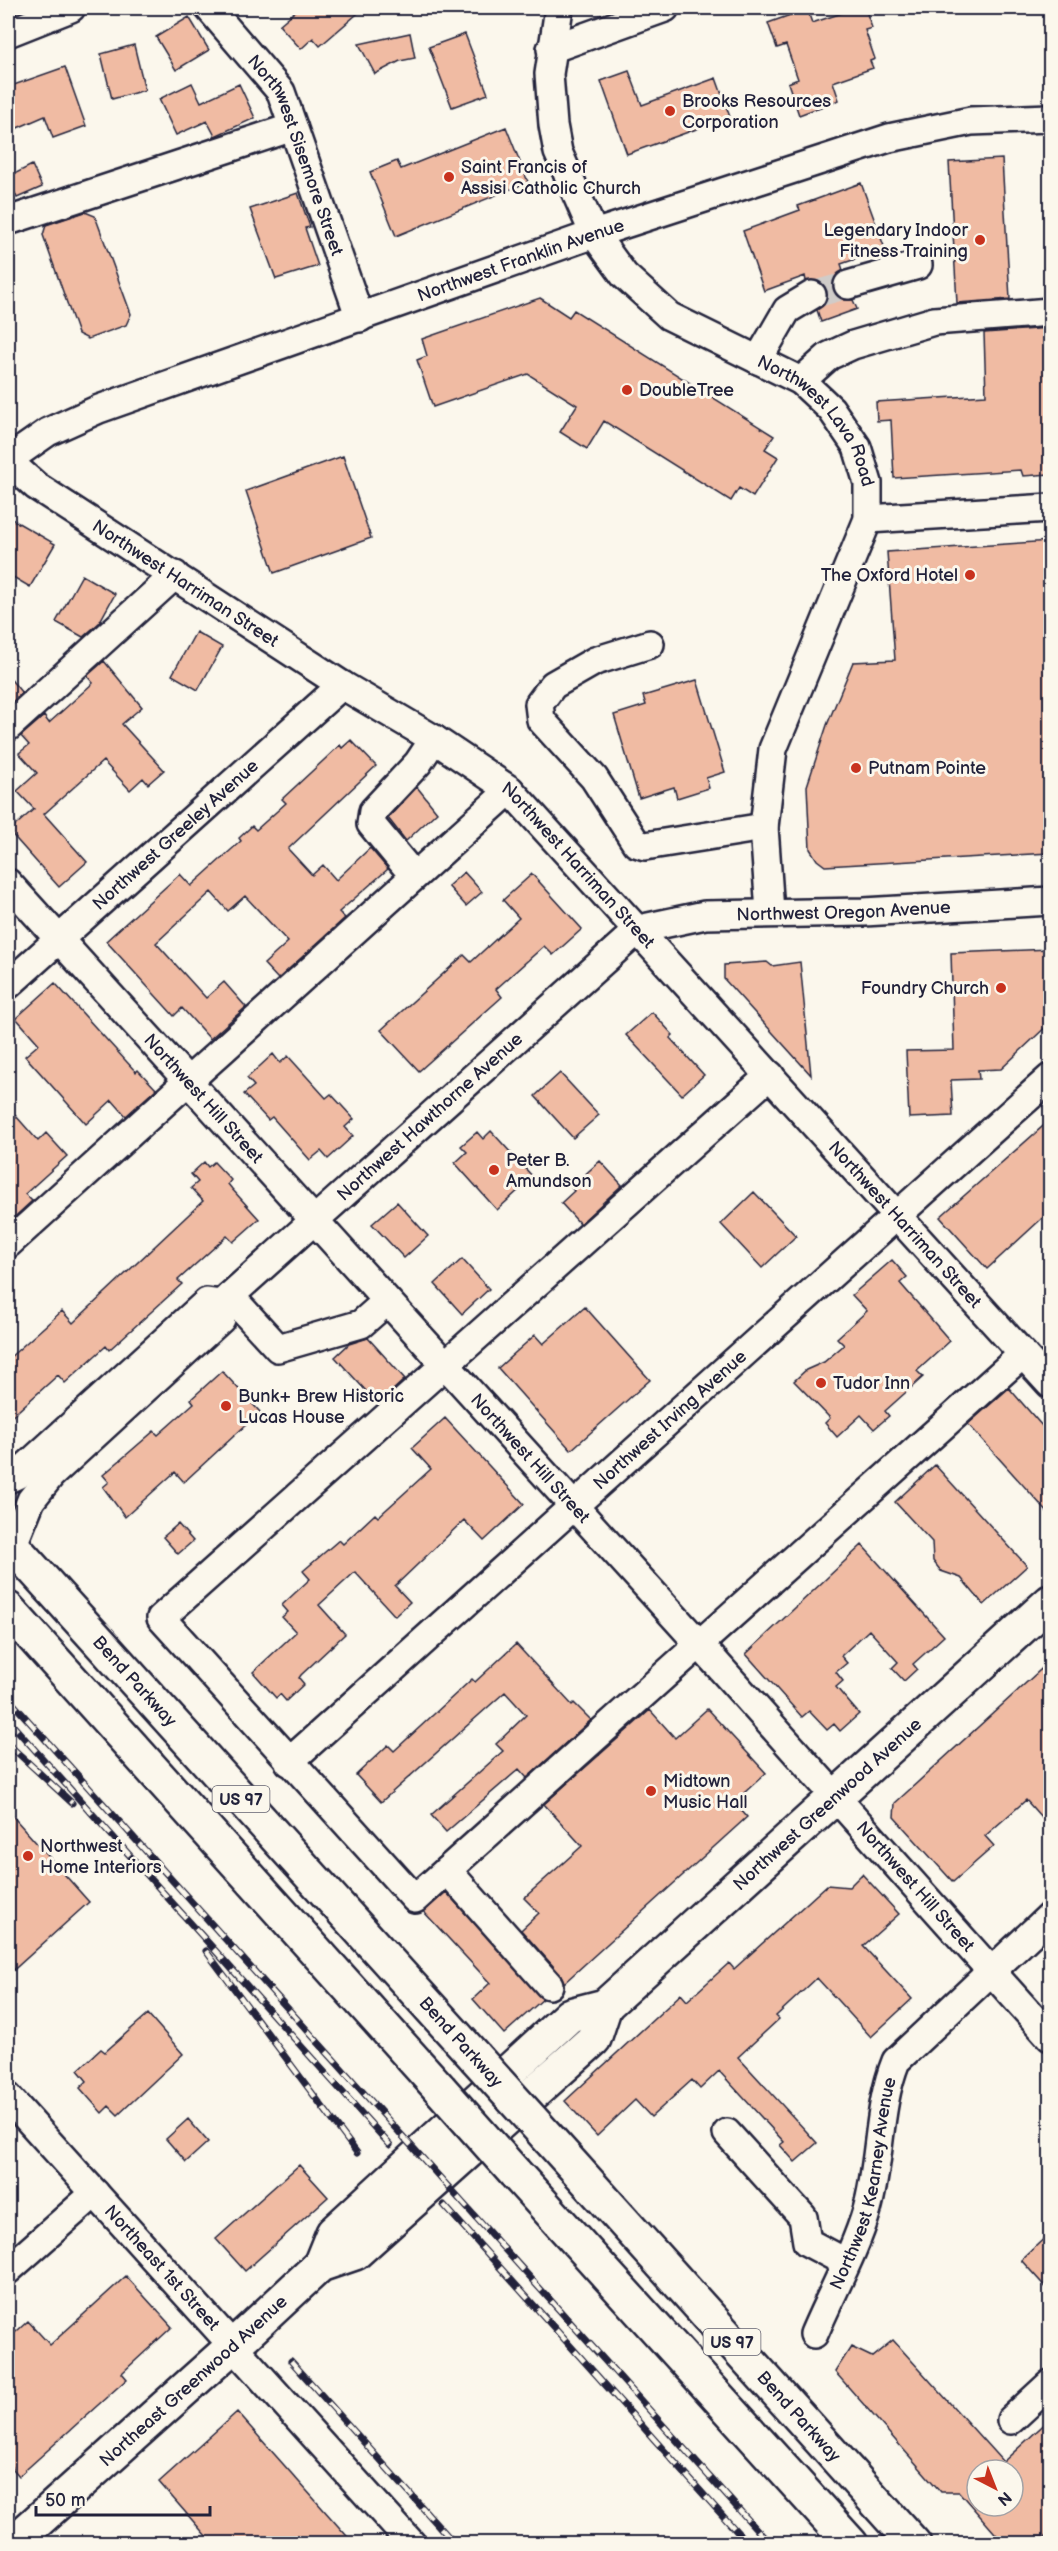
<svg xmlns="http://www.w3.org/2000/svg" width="1058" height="2551" font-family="'Balsamiq Sans',sans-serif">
  <rect width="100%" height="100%" fill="#fbf7ec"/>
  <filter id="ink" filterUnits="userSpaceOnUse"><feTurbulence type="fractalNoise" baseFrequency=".0167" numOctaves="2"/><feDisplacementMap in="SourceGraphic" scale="12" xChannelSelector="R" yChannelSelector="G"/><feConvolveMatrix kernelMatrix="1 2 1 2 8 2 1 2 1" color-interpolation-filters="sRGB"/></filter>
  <g filter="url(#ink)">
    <path fill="#f0bba3" stroke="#22223b" stroke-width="1.5" fill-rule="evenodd" d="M299,8H364L320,46L313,38L301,49L279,25Z
      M857,8H865L872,28L865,30L875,59L870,61L873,68L833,82L839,100L799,115L788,83L798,79L786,45L777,48L768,23L807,9L812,23Z
      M189,17L209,50L176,70L156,37Z
      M410,33L415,58L400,61L375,74L359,44Z
      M465,34L488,94L452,107L429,47Z
      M134,45L145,90L112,99L101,54Z
      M65,67L86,126L53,138L45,116L8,132V87Z
      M629,71L642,105L716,78L730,117L627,154L601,81Z
      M192,83L201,102L239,84L255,118L215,136L207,121L176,135L159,99Z
      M506,127L528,182L396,236L370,172L397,161L401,169Z
      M1002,159L1010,299L957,303L949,162Z
      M32,165L42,187L17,198L8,177Z
      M861,183L885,249L841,264L843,270L833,281V289L837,296L845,300H853L857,309L821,322L817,310L826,302V287L819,281H806L805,276L764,291L743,231L800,210L798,206Z
      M298,193L310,227L305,228L318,266L276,279L250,209Z
      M85,212L95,216L131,314L126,325L88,339L78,334L43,235L46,225Z
      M540,298L569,317L574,310L774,436L765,449L778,457L753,497L739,488L731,501L604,421L587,449L560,432L577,405L528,374L433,407L417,360L427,356L422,339Z
      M1050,328V474L1023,476L1021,470L894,478L891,420L877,421L876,402L986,395L984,333Z
      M343,456L371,538L274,573L246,491Z
      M8,517L55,544L30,587L8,574Z
      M1050,541V853L825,866L817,860L810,849L807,786L827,725L853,662L895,660L887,552Z
      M82,575L115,594L99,623L83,637L56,622Z
      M196,632L222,647L198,690L172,675Z
      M104,661L142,707L122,724L164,770L148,784L143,778L130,790L103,761L44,814L87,862L59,887L9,831L34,809L17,791L37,773L19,753L29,745L21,736L44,716L49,723L93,683L87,676Z
      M8,676L22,693L8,706Z
      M697,680L725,772L706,778L709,788L677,798L674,787L639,798L614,715L646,705L643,696Z
      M351,740L376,766L288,849L312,875L323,865L336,880L370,848L388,869L339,912L345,918L278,979L264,964L288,942L245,896L228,911L211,892L156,943L206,998L224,982L246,1007L210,1039L182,1008L174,1016L106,941L180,874L191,886L241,841L239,838L252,826L256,830L286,803L282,799L324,760L340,745L342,748Z
      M417,787L437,812L406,841L388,818Z
      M464,872L482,892L466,906L448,886Z
      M532,874L582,929L553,955L544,946L496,989L502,997L419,1071L381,1030L464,955L471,962L519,918L503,900Z
      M1050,949V1023L1001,1069L978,1070L979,1079L951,1080L953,1116L909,1118L906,1051L954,1050L951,953Z
      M767,962L772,966L800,962L811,1075L724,979V965Z
      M55,983L136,1072L138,1070L156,1089L126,1116L112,1100L86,1124L25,1056L39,1044L16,1018Z
      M652,1012L673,1035L670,1038L704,1075L682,1095L626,1035Z
      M273,1054L280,1063L288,1056L326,1098L331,1094L354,1119L345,1127L353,1136L328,1159L321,1151L310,1160L272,1117L268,1120L244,1094L254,1086L247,1078Z
      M560,1073L599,1115L573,1138L535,1096Z
      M8,1107L38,1141L46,1133L67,1156L25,1194L32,1201L8,1223Z
      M1050,1120V1211L987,1269L940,1217Z
      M491,1131L533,1177L497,1210L455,1163L467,1152L461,1146L477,1132L483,1139Z
      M600,1161L622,1185L580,1224L561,1203L574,1191L571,1187Z
      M204,1162L208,1167L214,1162L231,1180L228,1184L232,1189L259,1219L233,1242L227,1236L178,1280L182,1284L109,1350L106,1346L65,1383L58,1375L8,1420V1359L62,1311L73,1323L203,1201L191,1188L198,1182L191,1174Z
      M754,1192L796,1236L762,1268L721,1224Z
      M397,1202L428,1236L404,1258L372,1224Z
      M462,1259L489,1289L462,1314L435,1284Z
      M892,1260L907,1277L900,1283L950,1341L917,1371L923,1377L885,1411L889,1416L874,1429L861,1415L837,1437L825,1423L830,1418L794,1381L806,1370L824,1362L844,1345L837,1338L867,1311L852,1295Z
      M585,1307L650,1380L571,1450L498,1368L535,1335L543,1344Z
      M368,1338L405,1379L378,1404L335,1357L349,1344Z
      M222,1371L260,1412L184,1482L175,1472L125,1517L103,1487L109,1482L103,1475L154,1431L158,1435L194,1403L191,1399Z
      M1009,1388L1050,1435V1515L968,1424Z
      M445,1418L524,1504L484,1541L464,1520L395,1586L410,1602L395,1616L355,1572L319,1605L345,1634L301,1675L299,1678L304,1684L286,1701L280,1694L276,1698L253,1672L296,1632L282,1617L288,1612L282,1605L310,1579L303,1571L339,1540L343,1544L375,1514L378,1517L431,1469L412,1448Z
      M935,1465L1027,1566L984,1605L961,1578L941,1571L933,1561L932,1542L895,1502Z
      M178,1524L193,1541L178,1554L163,1537Z
      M862,1545L944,1636L913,1664L917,1669L904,1681L892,1668L898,1662L869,1630L841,1656L847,1663L836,1672L843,1681L836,1687L859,1714L840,1731L834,1724L827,1730L809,1711L802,1717L746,1654Z
      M516,1644L572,1705L574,1703L591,1720L527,1778L519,1769L446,1832L431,1815L503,1751L496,1744L526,1715L505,1692L381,1802L356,1775L388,1745L394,1751L472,1679L475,1682Z
      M1050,1661V1827L1026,1800L985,1836L994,1846L953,1882L894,1817L895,1803Z
      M707,1709L766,1773L734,1802L747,1817L564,1983L561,1975L521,1930L539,1913L524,1898L582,1846L544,1804L650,1710L675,1738Z
      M8,1811L89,1902L8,1975Z
      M862,1874L899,1914L863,1946L912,1999L871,2037L817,1978L776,2016L779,2019L738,2057L817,2143L795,2162L780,2145L784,2142L719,2071L700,2089L692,2080L651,2117L635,2100L597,2136L565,2101L681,1994L687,2001L729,1963L734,1969L827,1885L849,1887Z
      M446,1892L543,1999L504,2034L473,1999L490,1983L424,1912Z
      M148,2014L183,2054L118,2115L109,2106L102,2113L80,2088L87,2081L78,2070L101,2049L105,2052Z
      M188,2119L208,2142L186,2162L166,2139Z
      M299,2165L328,2197L245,2271L216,2239Z
      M1050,2233V2292L1021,2260Z
      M126,2276L172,2327L122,2373L127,2379L19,2476L8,2463V2339L28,2321L50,2345Z
      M893,2340L1003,2462L1050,2419V2531L1044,2537L1001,2540L959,2492H941L835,2372L851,2347L872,2357ZM977,2470H1013V2506H977Z
      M237,2412L354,2544H213L159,2482Z"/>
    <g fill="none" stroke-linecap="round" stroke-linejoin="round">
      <path stroke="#d0ccc9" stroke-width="27" stroke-dasharray="27 14" stroke-linecap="butt" d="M812,295L848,285"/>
      <g stroke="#22223b" stroke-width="32">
        <g id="minor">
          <path id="s1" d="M209,8L281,92L360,318"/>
          <path id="s2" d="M559,8L549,74L553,125L558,152L594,234L624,275L669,316L801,381L831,409L857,447L868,483V519L773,749L764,827L770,912"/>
          <path d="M8,33L71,8"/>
          <path d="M551,49L665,8"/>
          <path d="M8,221L293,127"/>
          <path d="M848,285L918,265"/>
          <path d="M758,360L787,310L812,295"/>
          <path d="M801,381L829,356L853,345L934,321L1050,312"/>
          <path id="s3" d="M8,460L48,432L99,409L594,234L889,138L971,121L1050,118"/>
          <path id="s4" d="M8,461L36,486L342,685L434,739L510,790L1050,1384"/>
          <path d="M868,519L1050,508"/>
          <path d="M650,644L595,661L553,685L539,704L541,720L594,778L636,843L645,846L764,827"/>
          <path d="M8,727L175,575"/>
          <path d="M414,876L371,824L373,811L418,763L434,739"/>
          <path id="s5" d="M8,883L700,1645L1050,2037"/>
          <path id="s6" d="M8,985L342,685"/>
          <path d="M770,1075L161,1618L415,1899L1023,1354"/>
          <path d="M8,1244L510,790"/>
          <path d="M230,1296L278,1348L361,1324L386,1302"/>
          <path d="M8,1479L17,1475L207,1302L221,1304"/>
          <path id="s7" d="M12,1547L31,1500L51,1475L221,1319V1304L639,929L705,915L864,912L1050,901"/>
          <path id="s8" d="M289,1762L1050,1078"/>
          <path d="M447,1870L549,1985"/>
          <path id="s9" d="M8,2097L412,2544"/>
          <path d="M727,2133L803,2217L807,2242L845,2262"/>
          <path d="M8,2270L95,2193"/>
          <path id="s10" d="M814,2334C831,2294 855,2251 867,2210C881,2161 877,2108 896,2061L1050,1916"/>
          <path d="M1011,2420L1050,2384"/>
        </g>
      </g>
      <g stroke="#22223b" stroke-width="38">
        <g id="major">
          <path id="s11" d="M320,2265L333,2233L570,2015L605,2006L1050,1602"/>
          <path id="s12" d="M12,2544L233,2346L320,2265L355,2253L594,2039L605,2006"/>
        </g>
      </g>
      <g stroke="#22223b" stroke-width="38">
        <g id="highway">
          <path id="s13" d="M8,1541L475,2057"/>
          <path d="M8,1609L440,2089"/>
          <path id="s14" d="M550,2140L914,2544"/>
          <path d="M515,2173L851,2544"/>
        </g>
      </g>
      <use href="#minor" stroke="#fbf7ec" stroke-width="27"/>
      <use href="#major" stroke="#fbf7ec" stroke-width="33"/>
      <use href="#highway" stroke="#fbf7ec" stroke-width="33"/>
      <g stroke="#22223b" stroke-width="7">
        <path id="rail" d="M8,1698L770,2544
          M8,1720L390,2145
          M8,1744L72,1803
          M206,1951L357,2153
          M444,2205L748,2544
          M291,2361L455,2544"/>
      </g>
      <use href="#rail" stroke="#fbf7ec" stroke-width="4.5" stroke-dasharray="14" stroke-linecap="butt"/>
      <g stroke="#22223b" stroke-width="38" stroke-linecap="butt">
        <path id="highway-bridge" d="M475,2057L550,2140
          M440,2089L515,2173"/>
      </g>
      <use href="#highway-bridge" stroke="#fbf7ec" stroke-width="33"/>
    </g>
  </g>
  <g fill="#c8321e" stroke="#fbf7ec" stroke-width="2">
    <circle cx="670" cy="111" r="6"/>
    <circle cx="449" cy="177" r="6"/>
    <circle cx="980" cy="240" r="6"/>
    <circle cx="627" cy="390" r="6"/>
    <circle cx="970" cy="575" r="6"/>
    <circle cx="856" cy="768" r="6"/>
    <circle cx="1001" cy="988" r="6"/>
    <circle cx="494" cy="1170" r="6"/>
    <circle cx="821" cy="1383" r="6"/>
    <circle cx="226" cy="1406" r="6"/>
    <circle cx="651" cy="1791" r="6"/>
    <circle cx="28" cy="1856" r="6"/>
  </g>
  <g text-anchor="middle" stroke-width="6" stroke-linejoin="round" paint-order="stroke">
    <g fill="#fbf7ec" stroke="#636270" stroke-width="1.5">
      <rect x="212.5" y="1786" width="57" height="26" rx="4.5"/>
      <rect x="703.5" y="2329" width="57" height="26" rx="4.5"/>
    </g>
    <g font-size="16" font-weight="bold" fill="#22223b">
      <text x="241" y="1805">US 97</text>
      <text x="732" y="2348">US 97</text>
    </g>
    <g font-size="18" fill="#22223b" stroke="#fbf7ec" text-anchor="start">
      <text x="682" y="107">Brooks Resources<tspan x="682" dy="21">Corporation</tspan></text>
      <text x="461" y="173">Saint Francis of<tspan x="461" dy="21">Assisi Catholic Church</tspan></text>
      <text x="968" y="236" text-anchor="end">Legendary Indoor<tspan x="968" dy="21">Fitness Training</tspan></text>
      <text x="639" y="396">DoubleTree</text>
      <text x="958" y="581" text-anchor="end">The Oxford Hotel</text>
      <text x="868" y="774">Putnam Pointe</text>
      <text x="989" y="994" text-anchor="end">Foundry Church</text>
      <text x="506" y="1166">Peter B.<tspan x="506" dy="21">Amundson</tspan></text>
      <text x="833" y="1389">Tudor Inn</text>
      <text x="238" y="1402">Bunk+ Brew Historic<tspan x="238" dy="21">Lucas House</tspan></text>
      <text x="663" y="1787">Midtown<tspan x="663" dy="21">Music Hall</tspan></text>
      <text x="40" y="1852">Northwest<tspan x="40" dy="21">Home Interiors</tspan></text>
    </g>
    <g font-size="18" fill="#22223b" stroke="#fbf7ec">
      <text dy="6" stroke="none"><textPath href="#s1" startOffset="174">Northwest Sisemore Street</textPath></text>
      <text dy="6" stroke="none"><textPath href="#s3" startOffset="552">Northwest Franklin Avenue</textPath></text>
      <text dy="6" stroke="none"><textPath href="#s2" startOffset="534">Northwest Lava Road</textPath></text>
      <text dy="6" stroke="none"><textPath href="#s4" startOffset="216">Northwest Harriman Street</textPath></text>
      <text dy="6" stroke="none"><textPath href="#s6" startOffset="225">Northwest Greeley Avenue</textPath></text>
      <text dy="6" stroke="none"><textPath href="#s4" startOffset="702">Northwest Harriman Street</textPath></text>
      <text dy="6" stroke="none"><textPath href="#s7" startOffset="1096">Northwest Oregon Avenue</textPath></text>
      <text dy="6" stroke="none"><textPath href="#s5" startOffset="291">Northwest Hill Street</textPath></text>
      <text dy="6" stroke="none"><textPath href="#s7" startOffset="609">Northwest Hawthorne Avenue</textPath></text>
      <text dy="6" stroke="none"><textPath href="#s4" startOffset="1188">Northwest Harriman Street</textPath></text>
      <text dy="6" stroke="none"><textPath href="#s8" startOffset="512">Northwest Irving Avenue</textPath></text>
      <text dy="6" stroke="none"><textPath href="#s5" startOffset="777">Northwest Hill Street</textPath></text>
      <text dy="6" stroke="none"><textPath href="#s13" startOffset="189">Bend Parkway</textPath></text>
      <text dy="6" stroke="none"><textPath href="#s11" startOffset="693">Northwest Greenwood Avenue</textPath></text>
      <text dy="6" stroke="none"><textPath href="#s5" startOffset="1353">Northwest Hill Street</textPath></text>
      <text transform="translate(461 2042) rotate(48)" y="6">Bend Parkway</text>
      <text dy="6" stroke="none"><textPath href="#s10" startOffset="160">Northwest Kearney Avenue</textPath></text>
      <text dy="6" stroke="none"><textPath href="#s9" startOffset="230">Northeast 1st Street</textPath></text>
      <text dy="6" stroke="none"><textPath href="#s12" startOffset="244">Northeast Greenwood Avenue</textPath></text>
      <text dy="6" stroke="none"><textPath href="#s14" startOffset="372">Bend Parkway</textPath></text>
    </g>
  </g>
  <rect width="1058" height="2551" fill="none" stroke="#fbf7ec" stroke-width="30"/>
  <rect x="15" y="15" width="1028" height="2521" fill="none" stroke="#22223b" stroke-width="2" filter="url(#ink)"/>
  <g transform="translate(995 2488) rotate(138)"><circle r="28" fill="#fbf7ec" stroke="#a4a2a5" stroke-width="1.5"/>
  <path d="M0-4.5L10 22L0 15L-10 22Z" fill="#c8321e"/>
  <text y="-9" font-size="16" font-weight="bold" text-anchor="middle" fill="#22223b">N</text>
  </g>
  <path d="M36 2506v9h174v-9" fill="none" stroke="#22223b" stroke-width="3"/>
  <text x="45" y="2506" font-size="18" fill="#22223b" stroke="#fbf7ec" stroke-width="4.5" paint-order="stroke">50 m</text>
</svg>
